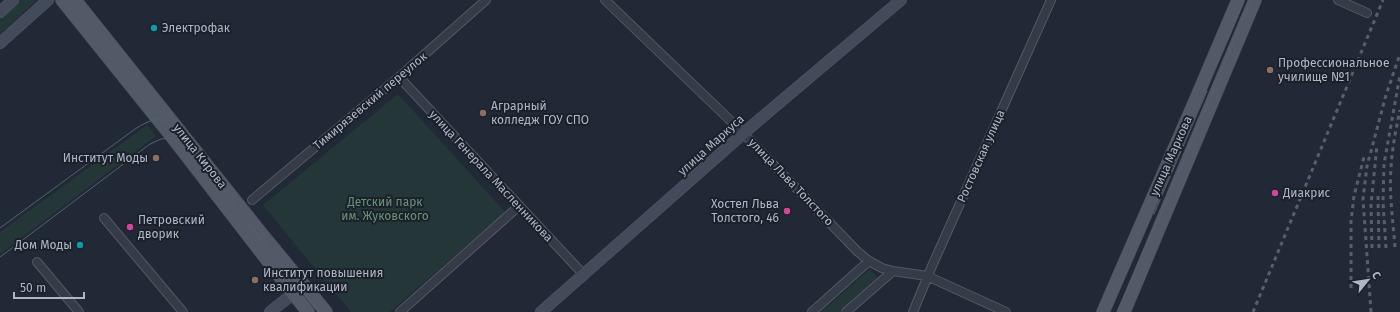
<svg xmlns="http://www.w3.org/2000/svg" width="1400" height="312" font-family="'Fira Sans',sans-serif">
  <rect width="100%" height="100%" fill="#222936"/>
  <path fill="#253638" d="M19,0H37L0,34V18Z
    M398,94L505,212L390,312H351L263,205Z
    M147,125L156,136L0,254V232Z
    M870,269L878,278L839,312H821Z"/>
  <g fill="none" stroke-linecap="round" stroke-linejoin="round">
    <g stroke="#535964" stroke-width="10">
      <path id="street" d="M605,0L735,125L858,252L869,261L882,268L893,271L927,276L1006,312
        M1338,0L1367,13
        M399,77L584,275
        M252,200L399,77L486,0
        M104,218L183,312
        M37,262L79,312
        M400,312L519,206
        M812,312L869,261
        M846,312L893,271
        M913,312L932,266L1051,0"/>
    </g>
    <g stroke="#535964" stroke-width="12">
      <path id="secondary" d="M0,12L13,0
        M0,43L48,0
        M270,312L299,289
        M541,312L753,125L901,0"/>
    </g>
    <g stroke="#3f4550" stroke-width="14">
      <path id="primary" d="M62,0L169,133L288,287L308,312
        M75,0L261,233L326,312
        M1103,312L1195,101L1238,0
        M1124,312L1255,0"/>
    </g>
    <use href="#street" stroke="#353b47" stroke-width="8"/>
    <use href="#secondary" stroke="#434a59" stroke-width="11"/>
    <use href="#primary" stroke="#535a67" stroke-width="13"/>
    <path stroke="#575f6e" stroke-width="1" d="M1228,39L1244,0
      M1154,214L1207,91
      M0,228L135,129C165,110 167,122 186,145L319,312
      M0,257L150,144L161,139L172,138L181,145
      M1117,312L1165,204L1251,0"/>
    <path stroke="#575f6e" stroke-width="3" stroke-dasharray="4 4" stroke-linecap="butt" d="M1378,196L1379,250
      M1395,247C1393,221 1389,194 1391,168C1392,148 1396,129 1400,110
      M1372,248L1371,205L1377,145
      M1386,248L1383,202L1384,164L1400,75
      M1351,288V221L1354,196L1364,157
      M1253,312L1383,0
      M1371,312L1363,199L1367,166L1386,95L1400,54"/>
  </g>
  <g fill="#0f9aa8" stroke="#1b212b" stroke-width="1.5">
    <circle cx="154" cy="28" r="4"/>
    <circle cx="80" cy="245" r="4"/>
  </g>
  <g fill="#8d6e63" stroke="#1b212b" stroke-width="1.5">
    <circle cx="1270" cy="70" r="4"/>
    <circle cx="483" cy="113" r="4"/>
    <circle cx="156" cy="158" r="4"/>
    <circle cx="255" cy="280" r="4"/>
  </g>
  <g fill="#d1479c" stroke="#1b212b" stroke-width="1.5">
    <circle cx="1275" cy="193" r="4"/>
    <circle cx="787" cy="211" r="4"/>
    <circle cx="130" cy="227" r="4"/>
  </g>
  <g text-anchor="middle" stroke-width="4" stroke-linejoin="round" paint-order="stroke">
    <g font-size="12" fill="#b0b6c3" stroke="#1b212b" text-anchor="start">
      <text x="162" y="32">Электрофак</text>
      <text x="1278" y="67">Профессиональное<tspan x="1278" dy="14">училище №1</tspan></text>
      <text x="491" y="110">Аграрный<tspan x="491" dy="14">колледж ГОУ СПО</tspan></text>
      <text x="148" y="162" text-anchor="end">Институт Моды</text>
      <text x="1283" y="197">Диакрис</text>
      <text x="779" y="208" text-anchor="end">Хостел Льва<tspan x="779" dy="14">Толстого, 46</tspan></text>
      <text x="138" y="224">Петровский<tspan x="138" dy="14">дворик</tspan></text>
      <text x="72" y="249" text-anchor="end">Дом Моды</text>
      <text x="263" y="277">Институт повышения<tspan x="263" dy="14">квалификации</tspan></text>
    </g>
    <g font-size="12" fill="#b0b6c3" stroke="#1b212b">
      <text transform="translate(370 101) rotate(-40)" y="4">Тимирязевский переулок</text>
      <text transform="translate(711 145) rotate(-42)" y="4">улица Маркуса</text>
      <text transform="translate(200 156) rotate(52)" y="4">улица Кирова</text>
      <text transform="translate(981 156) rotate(-66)" y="4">Ростовская улица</text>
      <text transform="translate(1171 156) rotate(-66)" y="4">улица Маркова</text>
      <text transform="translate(491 176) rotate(47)" y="4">улица Генерала Масленникова</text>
      <text transform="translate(791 182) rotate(46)" y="4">улица Льва Толстого</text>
    </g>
    <g font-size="12" fill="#699275" stroke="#1b212b">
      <text x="385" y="206">Детский парк<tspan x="385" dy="14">им. Жуковского</tspan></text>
    </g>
  </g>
  <g transform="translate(1368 280) rotate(60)" stroke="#1b212b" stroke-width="3" paint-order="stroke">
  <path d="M0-3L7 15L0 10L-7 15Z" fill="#b0b6c3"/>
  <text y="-6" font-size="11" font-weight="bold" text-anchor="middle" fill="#b0b6c3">С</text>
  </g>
  <path d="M14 292v6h70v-6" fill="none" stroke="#b0b6c3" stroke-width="2"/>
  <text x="20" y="292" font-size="12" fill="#b0b6c3" stroke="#1b212b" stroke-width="3" paint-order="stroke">50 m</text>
</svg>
